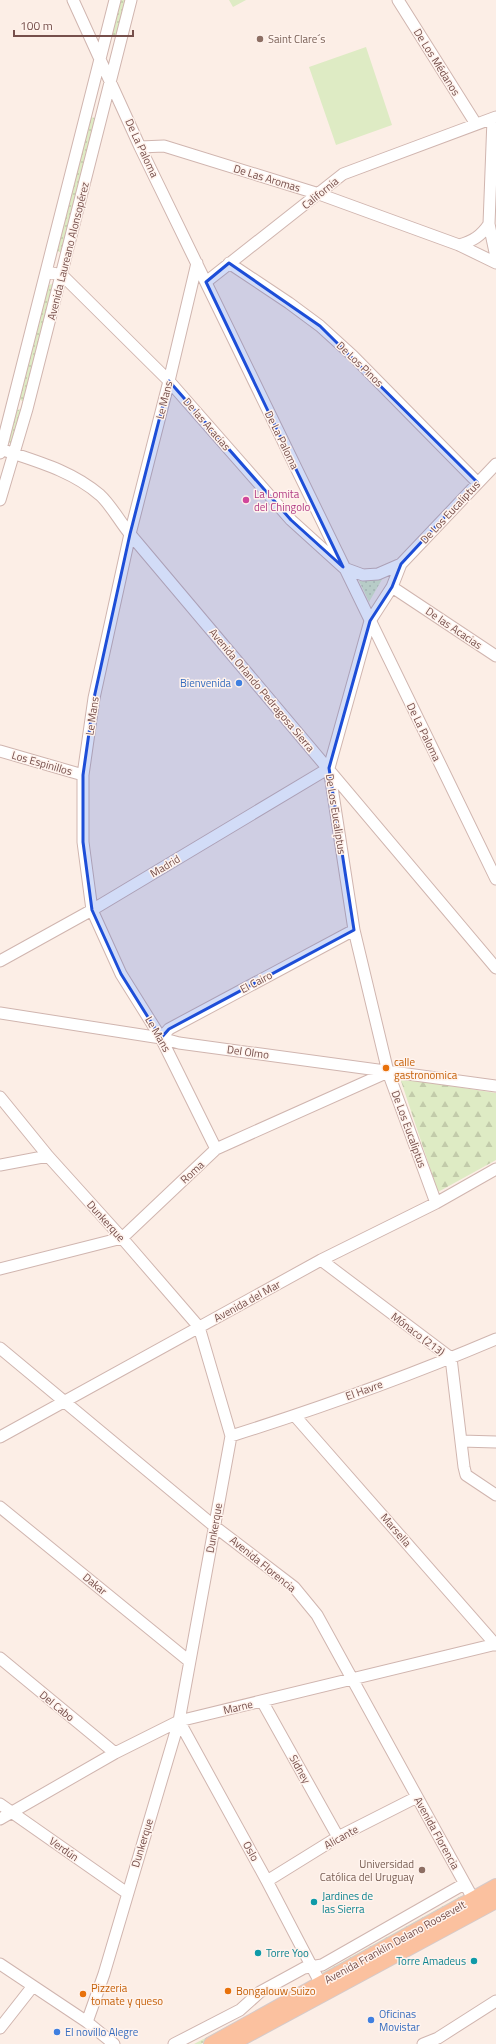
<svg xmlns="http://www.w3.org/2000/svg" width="496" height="2044" font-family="'Titillium Web',sans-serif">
  <defs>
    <pattern id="green-dots" width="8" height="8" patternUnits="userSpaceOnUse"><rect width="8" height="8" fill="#deebc4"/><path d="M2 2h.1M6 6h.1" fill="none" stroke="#c2cbaa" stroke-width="1.8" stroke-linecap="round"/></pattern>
    <pattern id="forest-firs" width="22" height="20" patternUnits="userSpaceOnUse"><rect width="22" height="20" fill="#deebc4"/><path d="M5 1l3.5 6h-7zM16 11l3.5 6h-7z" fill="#c2cbaa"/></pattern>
  </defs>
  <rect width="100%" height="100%" fill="#fceee6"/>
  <path fill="url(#green-dots)" d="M118,0H126L117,34L113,36L111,34Z
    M90,117L95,118L96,121L62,252H59L56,249Z
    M52,284L54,285L25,401H22L19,398L47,286Z
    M20,409L22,410L11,444L8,441L16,411Z
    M384,576L369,602L359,581Z
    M461,1896L464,1901L324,1977L322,1973Z
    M313,1981L201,2044H194Z"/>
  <path fill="url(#forest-firs)" d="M400,1078L496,1093V1160L438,1192Z"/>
  <path fill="#deebc4" d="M229,0H246L233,7Z
    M366,47L392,125L336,145L309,67Z"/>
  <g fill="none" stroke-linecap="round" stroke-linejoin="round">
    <g stroke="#d0b5af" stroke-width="13">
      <path id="minor" d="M73,0L140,147L496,879
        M398,0L476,124
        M493,119L489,224L496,257
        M140,147L164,146L319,194L459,245L496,263
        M459,245C473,241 481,236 489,224
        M197,263L169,381L130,534L94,698L83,775V842L92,910L121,974L161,1038L216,1149
        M229,263L289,303L320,326L353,356L477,482
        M47,272L62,275L169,381L291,520L344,568L363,575L378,574L401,564
        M206,282L343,174L496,117
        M0,449C35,461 71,470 100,495C111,505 120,522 130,534L496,968
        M0,453L115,0
        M0,500L27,409L131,0
        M392,587L496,656
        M0,751L83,775
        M0,961L92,910L329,768
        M0,1013L161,1038L179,1043L496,1086
        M161,1038L169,1029L354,930
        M0,1097L48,1156L122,1238L199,1327L231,1436L179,1721L104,1974L87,2022
        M0,1165L48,1156
        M436,1203L388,1072L354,930L329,768L370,621L392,587L401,564L496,464
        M321,1260L451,1358L464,1467L466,1475L496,1495
        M0,1269L122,1238L216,1149L388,1072
        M0,1348L214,1526L294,1587L317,1615L476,1904
        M295,1416L496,1645
        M231,1436C320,1408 409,1376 496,1339
        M0,1437L321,1260L436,1203L496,1169
        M461,1441L496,1442
        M0,1507L189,1661
        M0,1658L115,1753
        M262,1701L338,1837
        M179,1721L267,1881L324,1990
        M0,1804L127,1893
        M0,1819L115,1753L179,1721L496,1644
        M267,1881L338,1837L417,1797
        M0,1964L87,2022L114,2044
        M0,2028L33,1986
        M174,2044L240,2010L260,1992L304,1968L322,1965L464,1884
        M423,2044L438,2038L496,2001"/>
    </g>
    <g stroke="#d6cac9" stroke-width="16">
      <path id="major" d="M211,2044L496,1886
        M231,2044L496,1901"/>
    </g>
    <use href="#minor" stroke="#fff" stroke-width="11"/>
    <use href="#major" stroke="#fbc19f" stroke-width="14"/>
  </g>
  <path fill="#1d4ed8" fill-opacity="0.2" stroke="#1d4ed8" stroke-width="3" stroke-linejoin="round" d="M229,263L320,326L477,482L401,564L392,587L370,621L329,768L354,930L169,1029L161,1038L121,974L92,910L83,842V775L94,698L130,534L169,381L291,520L343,567L206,282Z"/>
  <g fill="#8d6e63" stroke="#fff3ed" stroke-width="1.5">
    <circle cx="260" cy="39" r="4"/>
    <circle cx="422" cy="1870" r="4"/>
  </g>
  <circle fill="#d1479c" stroke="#fff3ed" stroke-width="1.5" cx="246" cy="500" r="4"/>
  <g fill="#3f7fe0" stroke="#fff3ed" stroke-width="1.5">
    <circle cx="239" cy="683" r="4"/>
    <circle cx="371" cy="2020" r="4"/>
    <circle cx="57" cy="2032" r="4"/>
  </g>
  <g fill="#e8710a" stroke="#fff3ed" stroke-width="1.5">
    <circle cx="386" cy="1068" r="4"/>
    <circle cx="228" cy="1991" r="4"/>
    <circle cx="83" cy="1994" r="4"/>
  </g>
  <g fill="#0f9aa8" stroke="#fff3ed" stroke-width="1.5">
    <circle cx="314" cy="1902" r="4"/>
    <circle cx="258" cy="1953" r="4"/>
    <circle cx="474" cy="1961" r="4"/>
  </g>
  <g text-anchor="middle" stroke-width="3" stroke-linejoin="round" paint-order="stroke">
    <g font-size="11" fill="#785e54" stroke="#fff3ed" text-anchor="start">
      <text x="268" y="43">Saint Clare´s</text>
      <text x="414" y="1868" text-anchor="end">Universidad<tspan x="414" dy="13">Católica del Uruguay</tspan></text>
    </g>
    <g font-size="11" fill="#764f4b" stroke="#fff3ed">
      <text transform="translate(437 62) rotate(58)" y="4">De Los Médanos</text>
      <text transform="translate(142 148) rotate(65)" y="4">De La Paloma</text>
      <text transform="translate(267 178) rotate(17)" y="4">De Las Aromas</text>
      <text transform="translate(320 193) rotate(-39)" y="4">California</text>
      <text transform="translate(68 251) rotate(-76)" y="4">Avenida Laureano Alonsopérez</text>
      <text transform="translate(360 364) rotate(44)" y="4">De Los Pinos</text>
      <text transform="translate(164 400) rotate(-76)" y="4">Le Mans</text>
      <text transform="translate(207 424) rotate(49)" y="4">De las Acacias</text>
      <text transform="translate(282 440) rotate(64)" y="4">De La Paloma</text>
      <text transform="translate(450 512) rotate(-47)" y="4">De Los Eucaliptus</text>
      <text transform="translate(454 628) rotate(34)" y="4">De las Acacias</text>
      <text transform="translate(262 690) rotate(50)" y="4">Avenida Orlando Pedragosa Sierra</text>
      <text transform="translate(92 716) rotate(-82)" y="4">Le Mans</text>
      <text transform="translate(424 732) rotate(64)" y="4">De La Paloma</text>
      <text transform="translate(42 763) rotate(16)" y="4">Los Espinillos</text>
      <text transform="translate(336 814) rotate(81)" y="4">De Los Eucaliptus</text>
      <text transform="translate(165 866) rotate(-31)" y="4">Madrid</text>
      <text transform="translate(256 982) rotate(-28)" y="4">El Cairo</text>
      <text transform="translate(158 1034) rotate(60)" y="4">Le Mans</text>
      <text transform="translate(248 1052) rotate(8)" y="4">Del Olmo</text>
      <text transform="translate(409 1129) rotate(70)" y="4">De Los Eucaliptus</text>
      <text transform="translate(192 1172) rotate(-43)" y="4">Roma</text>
      <text transform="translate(106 1221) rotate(48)" y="4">Dunkerque</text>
      <text transform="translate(247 1301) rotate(-29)" y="4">Avenida del Mar</text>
      <text transform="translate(418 1334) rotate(37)" y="4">Mónaco (213)</text>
      <text transform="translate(364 1390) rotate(-20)" y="4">El Havre</text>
      <text transform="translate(214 1528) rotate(-80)" y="4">Dunkerque</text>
      <text transform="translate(396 1530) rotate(49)" y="4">Marsella</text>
      <text transform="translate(263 1564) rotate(39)" y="4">Avenida Florencia</text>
      <text transform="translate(95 1584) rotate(39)" y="4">Dakar</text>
      <text transform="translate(57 1706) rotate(39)" y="4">Del Cabo</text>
      <text transform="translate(238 1707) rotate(-13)" y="4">Marne</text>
      <text transform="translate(300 1769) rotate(61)" y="4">Sidney</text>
      <text transform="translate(437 1833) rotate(61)" y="4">Avenida Florencia</text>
      <text transform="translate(341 1837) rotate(-29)" y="4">Alicante</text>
      <text transform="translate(142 1843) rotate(-73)" y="4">Dunkerque</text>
      <text transform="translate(64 1849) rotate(35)" y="4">Verdún</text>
      <text transform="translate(251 1851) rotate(61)" y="4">Oslo</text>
      <text transform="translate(395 1942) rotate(-29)" y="4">Avenida Franklin Delano Roosevelt</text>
    </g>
    <g font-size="11" fill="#b23c85" stroke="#fff3ed" text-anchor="start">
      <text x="254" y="498">La Lomita<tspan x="254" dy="13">del Chingolo</tspan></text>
    </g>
    <g font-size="11" fill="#366cbe" stroke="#fff3ed" text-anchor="start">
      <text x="231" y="687" text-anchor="end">Bienvenida</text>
      <text x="379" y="2018">Oficinas<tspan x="379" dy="13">Movistar</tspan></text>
      <text x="65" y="2036">El novillo Alegre</text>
    </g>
    <g font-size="11" fill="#c56008" stroke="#fff3ed" text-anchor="start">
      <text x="394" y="1066">calle<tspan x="394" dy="13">gastronomica</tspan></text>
      <text x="91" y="1992">Pizzeria<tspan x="91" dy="13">tomate y queso</tspan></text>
      <text x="236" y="1995">Bongalouw Suizo</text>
    </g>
    <g font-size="11" fill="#0d838f" stroke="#fff3ed" text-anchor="start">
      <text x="322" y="1900">Jardines de<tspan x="322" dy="13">las Sierra</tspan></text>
      <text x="266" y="1957">Torre Yoo</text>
      <text x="466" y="1965" text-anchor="end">Torre Amadeus</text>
    </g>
  </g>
  <path d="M14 30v6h119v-6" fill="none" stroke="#764f4b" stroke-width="2"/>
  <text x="20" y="30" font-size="12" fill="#764f4b" stroke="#fff3ed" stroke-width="3" paint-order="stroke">100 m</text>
</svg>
